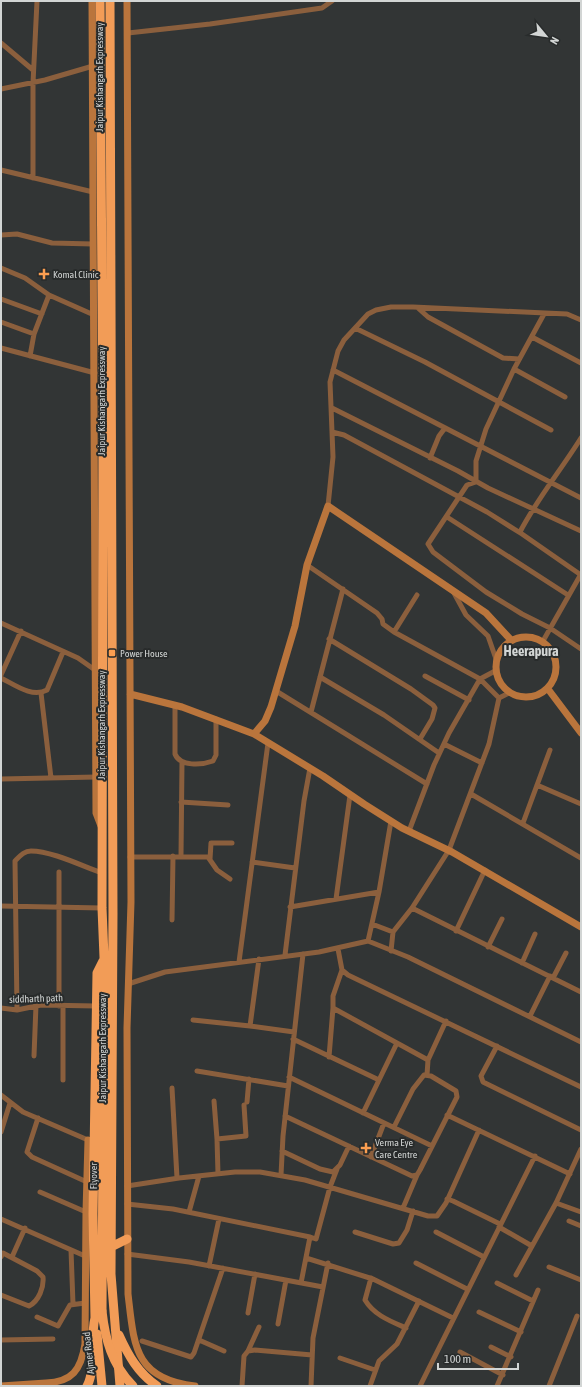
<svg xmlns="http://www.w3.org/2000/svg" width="582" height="1387" font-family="'Asap Condensed',sans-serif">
  <rect width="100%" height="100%" fill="#323535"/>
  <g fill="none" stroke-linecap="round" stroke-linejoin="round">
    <path stroke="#8b5f3d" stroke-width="5" d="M128,33L210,24L322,8L332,1
      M1,43L33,70
      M1,89L45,80L93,66
      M1,170L93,192
      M33,178V83L37,1
      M1,235L17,234L52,243L93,244
      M1,268L25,278L49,295
      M1,299L42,314
      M418,308L428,317L503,358L519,359
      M544,314L514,369L486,429L476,461V482L467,485L428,544L433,552L486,592L522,614L550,628L581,649
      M1,322L34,334
      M355,328L425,362L551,430
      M532,337L581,363
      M1,348L95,373
      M30,356L34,334L49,295L94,315
      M514,369L565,397
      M333,370L581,498
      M332,408L458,471L488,488L581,531
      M332,432L344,435L487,512L522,534L581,575
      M430,458L439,436L445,428
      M328,506L333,457L330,382L338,351L344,340L368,314L376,310L391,307H413L567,314L581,320
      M447,517L568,595
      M520,532C537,499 561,470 581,438
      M307,565L377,613L382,619L383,624L394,632L480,679L499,698
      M454,593L466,615L488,636L496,659
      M1,623L78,658L95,670
      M394,632L417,595
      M329,639L411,689L433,705L435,708L432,719L420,739
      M543,641L581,574
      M1,675L21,631
      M425,676L469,700
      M320,677L384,715L439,753
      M1,678C15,685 32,698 47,690L63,652
      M276,691L427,784
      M41,693L51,778
      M175,705V754C180,767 202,765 213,761L216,755V719
      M311,712L343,589
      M444,744L482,763
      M1,779L96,777
      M537,785L581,804
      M471,794L581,858
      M181,802L228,805
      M523,823L550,750
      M409,831L434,765L449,733L480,679L495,671
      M181,856L182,762
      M130,857H208L217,870L230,879
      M210,859L211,843H232
      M252,862L295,868
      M336,899L350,795
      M1,906L102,908
      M290,907L379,892
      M412,908L581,992
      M172,920L173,856
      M372,924L393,932
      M456,931L485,870
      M368,941L379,892L391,821
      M488,947L502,919
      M338,949L342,970L348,975L581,1087
      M391,951L393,932L412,908L449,850L489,744L499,698L509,693
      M285,955L304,801L310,768
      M239,962L268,743
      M522,963L535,934
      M342,970L333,996V1008L428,1060
      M553,978L566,953
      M128,984L165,972L319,952L368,941L408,957L581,1042
      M59,1006V872
      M1,1008L17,1010L41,1005L96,1006
      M17,1010L15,861C20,856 24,851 31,851C52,851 82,866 102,873
      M530,1016L550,976
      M193,1020L250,1026L259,959
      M250,1026L294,1032
      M293,1039L379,1080
      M497,1046L481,1076L483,1082L581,1130
      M34,1056L36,1005
      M329,1057L333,1008
      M197,1071L288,1086
      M427,1075L428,1060L446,1021
      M289,1077L432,1146
      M63,1080V1006
      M172,1088L177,1178
      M1,1095L23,1112L88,1140
      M214,1101L217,1139
      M247,1102L249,1079
      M363,1113L397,1043
      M447,1115L570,1174
      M285,1116L412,1176L417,1175L420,1170L457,1097L456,1091L431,1076L424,1075L413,1089L394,1127
      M38,1118L27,1152L32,1157L87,1182
      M1,1132L10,1103
      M282,1151L320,1169L333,1172L340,1165L349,1146
      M371,1157L384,1123
      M218,1174L217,1139L246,1136L244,1105
      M281,1175L283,1136L303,954
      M127,1186L179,1178L235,1172H260L305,1180L428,1216H437L446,1203L479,1130
      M40,1192L86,1212
      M447,1199L453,1201L500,1224
      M556,1203L581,1212
      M127,1204L173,1209L310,1237
      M403,1208L417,1175
      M189,1212L199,1176
      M1,1219L85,1256
      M569,1221L581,1226
      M499,1227L532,1246
      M355,1232L393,1244L399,1243L407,1230L413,1211
      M436,1232L484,1257
      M71,1250L73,1304
      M127,1254L189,1262L323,1287
      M1,1257L3,1253L37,1271L43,1277C44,1287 39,1301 29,1306L1,1295
      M12,1257L25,1228
      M306,1258L373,1279L453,1318
      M416,1263L467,1289
      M209,1266L219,1219
      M549,1267L581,1280
      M516,1275L556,1203L581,1149
      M371,1278L365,1300C374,1315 390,1321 406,1328
      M301,1283L310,1237L316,1239L330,1187L337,1169
      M497,1283L533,1301
      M479,1312L521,1332
      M248,1313L255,1274
      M37,1317L58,1326L70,1305L85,1303
      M278,1324L286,1280
      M1,1340L53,1339
      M199,1340L224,1351
      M142,1341L191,1357L194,1353L223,1268
      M491,1347L511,1357
      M248,1351L259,1327
      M460,1352L503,1375
      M340,1358L375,1370
      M242,1386L244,1356L248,1351L255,1350L312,1355
      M311,1386L313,1338L328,1263
      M370,1386L379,1361L397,1344L419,1301
      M420,1386L535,1156
      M497,1386L538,1290
      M549,1386L577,1316"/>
    <path stroke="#ba753c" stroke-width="7" d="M92,1L96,813L101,826
      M127,1L131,902L127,1028L128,1294C134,1345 134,1379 195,1386
      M496 667a30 30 0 1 1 60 0a30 30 0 1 1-60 0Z
      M548,689L581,733
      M130,694L182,707L254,734L265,721L271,707L295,626L307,565L328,506L486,613L511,640
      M254,734L323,776L364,804L402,828L452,852L581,927
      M1,1386L46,1383
      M45,1386L46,1383C72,1382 81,1370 85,1344L86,1212L88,1140L96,1143"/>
    <path stroke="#f29c57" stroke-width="9" d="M100,1L103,441L102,908L104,957L102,1311
      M110,1L113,913L111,1274L120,1386
      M111,1247L127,1239
      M97,1334L102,1386
      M119,1335C128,1355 138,1373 157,1386
      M87,1386C96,1371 90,1337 95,1318L93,1214L97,973L103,961"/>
    <path stroke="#f29c57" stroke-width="9" d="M102,1311C105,1339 112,1365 133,1386"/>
  </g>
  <g fill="#fb9e51" stroke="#282b2b" stroke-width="1.5">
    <path d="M42 268h4v4h4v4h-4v4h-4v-4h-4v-4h4z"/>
    <rect x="108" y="649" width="8" height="8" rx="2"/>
    <path d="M364 1142h4v4h4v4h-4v4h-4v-4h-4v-4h4z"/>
  </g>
  <g text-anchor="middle" stroke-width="4" stroke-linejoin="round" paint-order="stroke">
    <g font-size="10" fill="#d2d5d4" stroke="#282b2b">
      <text transform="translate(99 77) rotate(-90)" y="4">Jaipur Kishangarh Expressway</text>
      <text transform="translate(101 401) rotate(-90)" y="4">Jaipur Kishangarh Expressway</text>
      <text transform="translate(101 725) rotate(-90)" y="4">Jaipur Kishangarh Expressway</text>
      <text transform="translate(36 998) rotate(-2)" y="4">siddharth path</text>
      <text transform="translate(102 1048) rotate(-90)" y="4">Jaipur Kishangarh Expressway</text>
      <text transform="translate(93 1176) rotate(-90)" y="4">Flyover</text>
      <text transform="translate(88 1353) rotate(-96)" y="4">Ajmer Road</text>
    </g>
    <g font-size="10" fill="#d2d5d4" stroke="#282b2b" text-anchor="start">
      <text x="53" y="278">Komal Clinic</text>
      <text x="120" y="657">Power House</text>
      <text x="375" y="1146">Verma Eye<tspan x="375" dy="12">Care Centre</tspan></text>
    </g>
    <g font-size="14" font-weight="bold" fill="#d2d5d4" stroke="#282b2b">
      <text x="531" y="656">Heerapura</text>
    </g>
  </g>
  <rect width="582" height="1387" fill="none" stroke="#d2d5d4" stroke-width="4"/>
  <g transform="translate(546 36) rotate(119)" stroke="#282b2b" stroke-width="3" paint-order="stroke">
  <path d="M0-3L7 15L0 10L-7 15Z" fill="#d2d5d4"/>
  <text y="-6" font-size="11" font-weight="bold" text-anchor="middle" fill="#d2d5d4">N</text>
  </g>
  <path d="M438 1363v6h80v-6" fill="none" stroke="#d2d5d4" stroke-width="2"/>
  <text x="444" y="1363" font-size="12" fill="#d2d5d4" stroke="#282b2b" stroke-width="3" paint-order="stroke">100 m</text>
</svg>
